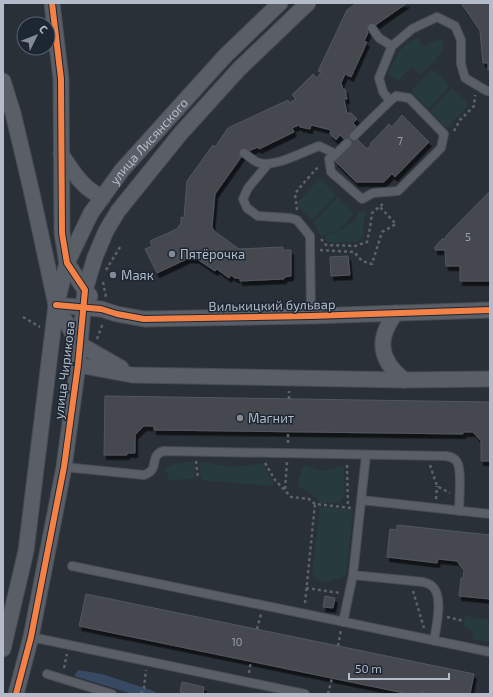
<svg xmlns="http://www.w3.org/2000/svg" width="493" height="697" font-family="'Exo 2',sans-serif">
  <defs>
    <filter id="shadow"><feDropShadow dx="2.5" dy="4.5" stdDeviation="0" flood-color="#0009"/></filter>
  </defs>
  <rect width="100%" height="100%" fill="#2a3038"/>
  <path fill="#273a3e" d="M419,38L420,44L424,47L434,41L444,39C443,56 432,63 420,74L411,67L398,81L388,74C396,58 400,43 419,38Z
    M430,71H436L450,86L428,109L411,91Z
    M452,88L467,103L468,106L447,128L430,111Z
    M320,178L336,195L312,220L298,207V202Z
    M338,197L352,211L353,215L338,230L321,236L314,222Z
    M359,211L366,212C361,223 368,236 357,242L332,243L325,240L324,236C337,232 354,226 359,211Z
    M194,461L195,479L169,480L165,468L174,464Z
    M199,462L235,467L262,463L274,484L271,486L202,480L200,472Z
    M303,465L322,471L344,466L345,495L340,503H320L312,494L297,486Z
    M320,507L353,510L346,576L322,583L312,575Z
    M465,616L490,620V642L472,639L473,631L463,627Z"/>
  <path fill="#384963" d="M78,670L102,674L151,690L159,694H133L74,676Z"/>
  <path fill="#444950" stroke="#52575f" filter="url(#shadow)" d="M357,3H407L367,31L368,33L364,41L367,42L351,77L345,74L341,83L343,89H345L347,99H344L347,113H351L357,119L353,123L357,127L351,133L367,149L371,145L370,144L389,124L392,127L402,115L429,142L395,177L392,174L384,182H356L335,161L351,146L340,135L336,140L330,134L331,130L311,125L310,129L300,127L299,125L292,128L294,132L259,149L258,147L244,153L215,194L212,227L214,231L239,249L283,247V250H291V276L284,277V279L240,281V278H235L231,275L229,278L217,269L215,271L197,259L189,258L157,273L145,249L152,246L150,241L177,229L181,223V217L184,218L187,181L213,145L215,147L228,128L288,100L289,103L296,99L292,95L313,74L317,78L318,77L321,72L318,71L347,10Z
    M461,3H490V70H488V63H483L480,31Z
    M490,191V281H460V266H446L445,250H435V247L442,239H445L446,236Z
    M348,256L350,275L331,276L330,257Z
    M105,396L490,402V461H481V441L473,432H463V434L154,430V426H144L135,435V453H127V455H104Z
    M397,525L490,535V599L459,596L461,578H463L464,571L457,561L438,559L437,563L387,557L390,529L397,530Z
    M86,594L474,674L470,694H429L420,692L419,694H409L79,626Z
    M325,596L335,598L333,608L323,607Z
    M182,682L204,687L203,694H189L180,692Z"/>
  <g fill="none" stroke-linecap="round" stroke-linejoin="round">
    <g stroke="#484c53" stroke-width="10">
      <path id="lane" d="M372,28L379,38L392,46L412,29L437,17L455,26L461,40V64L465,78L487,91H490
        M354,136L390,101L383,92L379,78L392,46
        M244,153C249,156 254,162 260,163C276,167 303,152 319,146L336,154L347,143
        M336,154L329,159L331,172L362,199L373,193L398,191L441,148L444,134L409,98L396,96L390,101
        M268,164L248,188L243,199L247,208L258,216L290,218L297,220L310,236L311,316
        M64,467L144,475C161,469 148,457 163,451L446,456C451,457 455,458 457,462C462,469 459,501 459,511
        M361,500L490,514
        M72,566L490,652
        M353,575L423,582C426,583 430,584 432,586C444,596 436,627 434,641
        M343,622L353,575L366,455
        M31,637L305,694
        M47,674L112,694"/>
    </g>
    <g stroke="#484c53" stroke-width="17">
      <g id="street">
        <path d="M3,81L13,113L31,189L56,305L26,551L3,649"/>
        <path d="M61,154C72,170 83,190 103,197"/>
        <path d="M90,296L85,290L95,257L106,231L118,211L181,133L239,69L308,3"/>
        <path id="s1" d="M57,302L67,263L91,213L122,170L225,56L280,3"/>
        <path d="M56,305L101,309L117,314L144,319L311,316L490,310"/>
        <path d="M56,305L79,344L121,368"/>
        <path d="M396,313C376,339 379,360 404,380"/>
        <path d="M78,365L132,375L404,380L490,379"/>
        <path d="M16,694L31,637L64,467L78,365L85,290L67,263L62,233L61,79L52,3"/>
      </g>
    </g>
    <path stroke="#5d636a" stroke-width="2.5" stroke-dasharray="3 3" stroke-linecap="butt" d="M454,131L460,120L474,106L475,95
      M297,210L295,194C299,188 303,184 308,178C313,173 313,171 320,166
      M321,239L326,245L355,246L367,242L370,228L372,213L384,203
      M320,250L354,252L362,261L372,264L382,232L396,224L379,206
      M106,270L120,247
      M103,282L106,297
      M23,317L40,327
      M97,339L103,323
      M289,399V391
      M288,443V432
      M196,461L198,479
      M265,463L275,480L291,497L309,499L315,504L351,508
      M347,465L348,507
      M430,465L437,486L450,493
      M285,489L287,462
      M436,499L437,486
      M306,588L340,593
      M413,591L424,628
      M305,603L315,504
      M447,617L464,621
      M257,629L261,614
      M338,646L341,630
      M64,668L67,654
      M249,673L251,661
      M141,694L144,688L146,670
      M328,694L332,678"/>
    <use href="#lane" stroke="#5a5e66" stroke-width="8"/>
    <use href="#street" stroke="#5a5e66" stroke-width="15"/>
    <g stroke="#1d2633" stroke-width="8">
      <path id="cycleway" d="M56,305L101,309L117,314L144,319L311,316L490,310
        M16,694L31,637L64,467L78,365L85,290L67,263L62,233L61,79L52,3"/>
    </g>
    <use href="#cycleway" stroke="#f48246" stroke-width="6"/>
  </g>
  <g fill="#848b96" stroke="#1d2633" stroke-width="1.5">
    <circle cx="172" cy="254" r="4"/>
    <circle cx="113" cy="275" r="4"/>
    <circle cx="240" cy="418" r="4"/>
  </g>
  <g text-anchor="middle" stroke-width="3" stroke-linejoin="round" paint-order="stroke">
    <g font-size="11" fill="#989fab">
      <text x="400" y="145">7</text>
      <text x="468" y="241">5</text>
      <text x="237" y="646">10</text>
    </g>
    <g font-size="13" fill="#b4bcc9" stroke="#1d2633">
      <text dy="5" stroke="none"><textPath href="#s1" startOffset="188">улица Лисянского</textPath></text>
      <text transform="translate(272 305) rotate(-1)" y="5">Вилькицкий бульвар</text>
      <text transform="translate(64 370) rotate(-83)" y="5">улица Чирикова</text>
    </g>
    <g font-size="13" fill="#b4bcc9" stroke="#1d2633" text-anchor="start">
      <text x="180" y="259">Пятёрочка</text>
      <text x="121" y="280">Маяк</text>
      <text x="248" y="423">Магнит</text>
    </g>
  </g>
  <rect width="493" height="697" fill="none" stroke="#b4bcc9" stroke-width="8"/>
  <g transform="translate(36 36) rotate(47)"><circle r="19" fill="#1d2633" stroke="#59626f"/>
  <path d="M0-3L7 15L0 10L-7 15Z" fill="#848b96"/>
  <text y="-6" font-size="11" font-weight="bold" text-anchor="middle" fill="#b4bcc9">С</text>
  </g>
  <path d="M349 673v6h100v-6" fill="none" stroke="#b4bcc9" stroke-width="2"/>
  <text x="355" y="673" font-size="12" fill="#b4bcc9" stroke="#1d2633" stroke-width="3" paint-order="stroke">50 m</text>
</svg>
